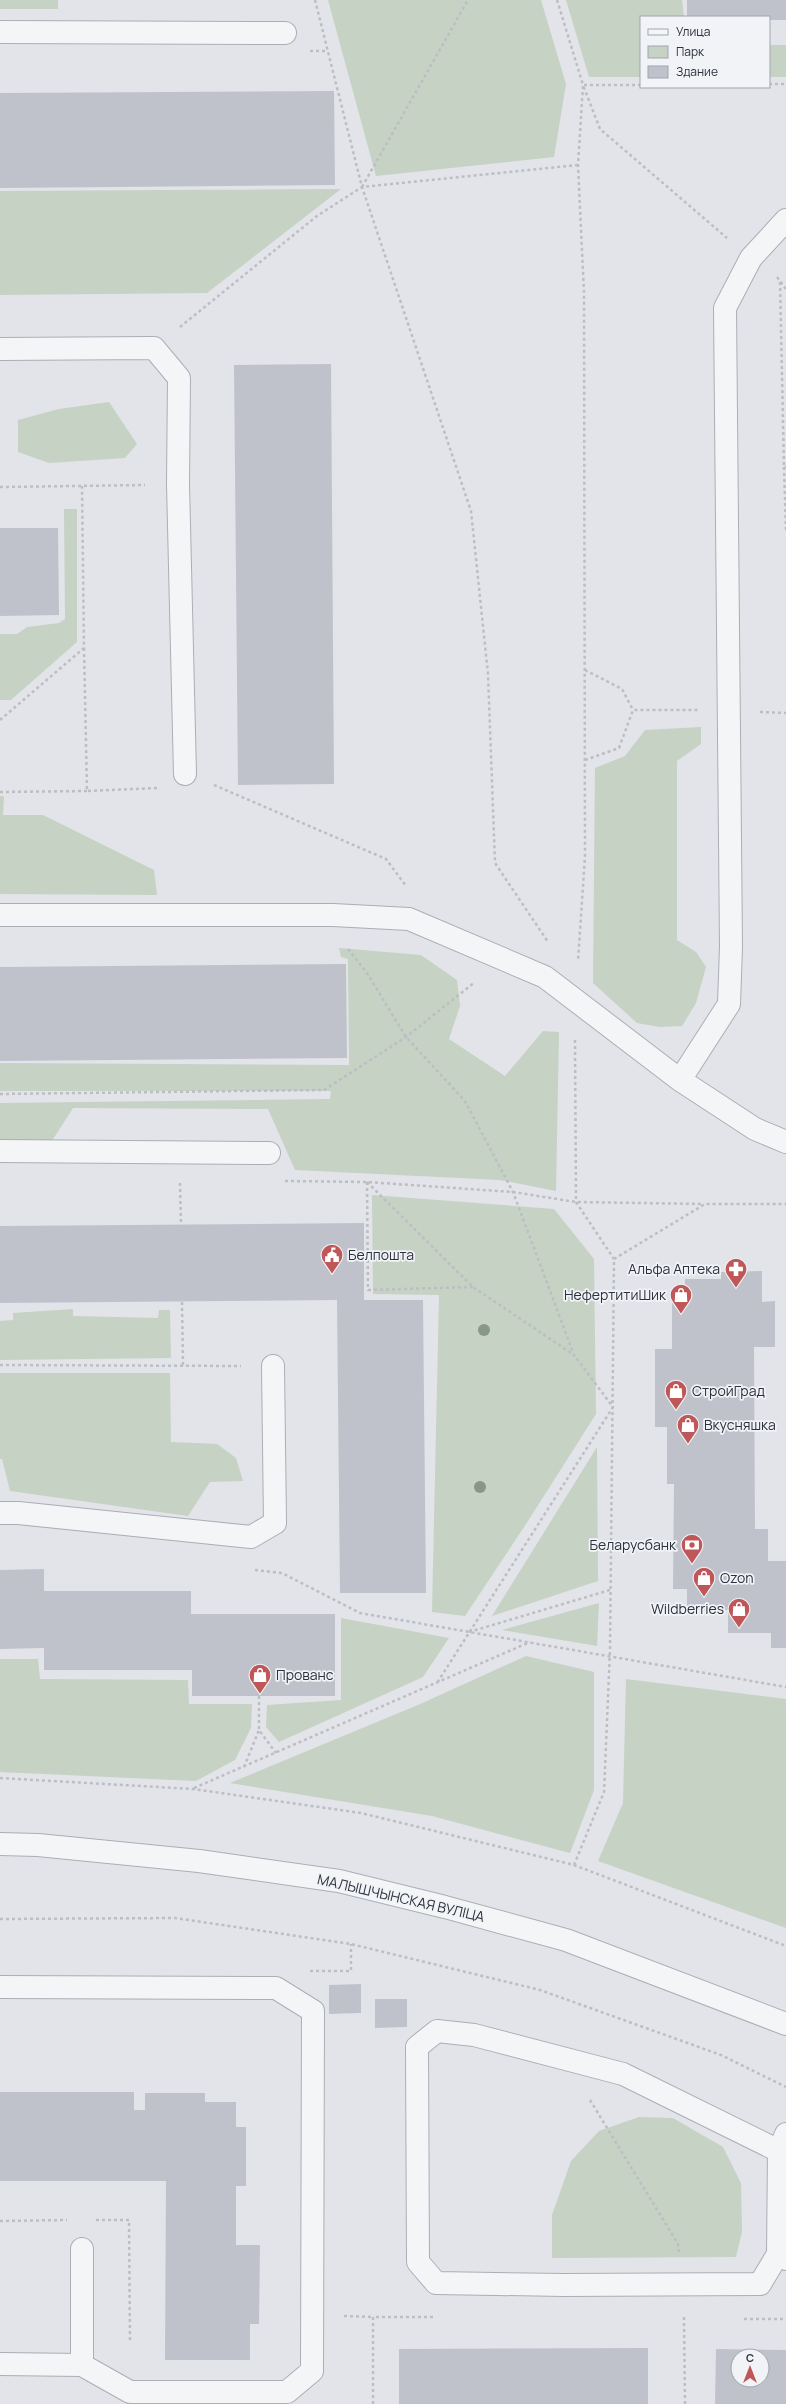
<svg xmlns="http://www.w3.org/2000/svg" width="786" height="2404" font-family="Manrope,sans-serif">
  <rect width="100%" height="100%" fill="#e2e4e9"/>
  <path fill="#c6d2c4" d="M0,0H58V9H0Z
    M328,0H541L566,84L554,157L376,176Z
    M566,0H682L684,17H641V77H589Z
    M769,45H786V77H769Z
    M341,189L207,293L0,295V191Z
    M109,402L137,444L125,458L49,463L18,452V420L59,409Z
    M64,509H77V642L11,700H0V634H17L27,627L59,623L65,619Z
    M701,727V744L677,761V940L696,952L706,967L696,1003L682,1026L660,1027L637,1023L593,983L595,768L625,756L645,730Z
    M0,796H4L3,815H43L154,870L157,895L0,894Z
    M339,948L421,955L457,980L460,1006L449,1039L505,1076L543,1031L559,1032L556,1191L500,1180L295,1170L268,1109L73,1108L50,1144H0V1103L330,1099L331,1091H0V1063L349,1065L348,959L341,957Z
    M372,1195L554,1209L594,1259L596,1414L528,1521L465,1616L432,1612L439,1295L373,1294Z
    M73,1309V1316L158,1318L159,1310H170L171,1358L0,1360V1321L13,1320V1313Z
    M0,1373H170L171,1442L217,1444L236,1458L243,1481L210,1482L188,1516L10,1491L2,1459H0Z
    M597,1447L598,1581L492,1616Z
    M599,1603L597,1646L502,1630Z
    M341,1618L449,1638L423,1677L279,1742L266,1727L267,1705L341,1700Z
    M526,1656L594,1672V1790L570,1853L432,1816L230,1783L418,1705Z
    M0,1659H38L40,1679L188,1680L189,1704H252L251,1728L235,1760L196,1781L0,1772Z
    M626,1679L786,1699V1928L598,1861L623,1803Z
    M639,2117L673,2118L723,2147L741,2183L742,2232L736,2257L552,2258V2215L571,2161L599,2131Z"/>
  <path fill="#c0c2cb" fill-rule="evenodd" d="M687,0H786V20H769V17H687Z
    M334,91L335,185L0,188V93Z
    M331,364L334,784L238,785L234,365Z
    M0,528H58L59,615L0,616Z
    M346,964L347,1058L0,1061V967Z
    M364,1223V1300H423L426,1593H340L337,1300L0,1303V1226Z
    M762,1271V1302L775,1301V1347H754L755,1529H768V1561H786V1648H771V1633H728V1610H687V1589H673L674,1484H667V1427H655V1349H672V1298H685V1279H721V1272Z
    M44,1569V1591H191V1614H335V1696H192V1670H44V1648L0,1649V1570Z
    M361,1984V2013L329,2014V1985Z
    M375,1999H407V2027L375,2028Z
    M0,2092H134V2110H145V2093H205V2102H236V2127H246V2186H236V2245H260L259,2324H250V2360H165L166,2181H0Z
    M648,2348V2404H399V2349Z
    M716,2349L786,2350V2404H715ZM738,2356H762V2380H738Z"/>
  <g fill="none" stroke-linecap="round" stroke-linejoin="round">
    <g stroke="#abaeb6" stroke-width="24">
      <path id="minor" d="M0,32L285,33
        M0,349L154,348L179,378L178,484L185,774
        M0,915H333L409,919L545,977L680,1080L755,1129L786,1142
        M680,1080L729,1004L731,947L725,308L751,258L786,220
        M0,1151L269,1153
        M0,1513H18L251,1537L275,1523L273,1366
        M0,1844L38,1845L199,1861L339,1881L445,1907L566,1940L786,2024
        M0,1987L276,1988L313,2011L312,2371L287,2392H130L82,2365V2249
        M786,2134L779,2151L778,2254L786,2259
        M778,2254L760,2284L564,2285L436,2283L418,2262L417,2047L437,2031L474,2035L623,2074L779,2151
        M0,2364L82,2365"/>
    </g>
    <path stroke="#bcbec3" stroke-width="2.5" stroke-dasharray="3 3" stroke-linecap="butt" d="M315,0L362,187L471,511L488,674L495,863L548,942
      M557,0L583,85L578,165L584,293L585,856L578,961
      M310,51H328
      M769,84H786
      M641,85H583L600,129L727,238
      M362,187L468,0
      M777,277L786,289
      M780,282L784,467H786
      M180,327L317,216L362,187L578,165
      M784,467L786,531
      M0,487L145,485
      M84,648L87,791L157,788
      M585,670L622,689L633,710
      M760,712L786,713
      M0,720L84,648L82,486
      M585,760L619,748L633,710H698
      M214,785L386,859L406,886
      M0,792L87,791
      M348,949L367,973L406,1037L465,1101L513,1192L574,1355L613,1407L437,1683
      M575,1040L576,1202L614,1259
      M0,1094L324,1090L406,1037L475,982
      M285,1181L367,1182L513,1192L576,1202L704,1204
      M367,1182L473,1287L574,1355
      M367,1182L368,1290L473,1287
      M180,1183L181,1225
      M182,1302L183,1366
      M0,1365L241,1366
      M255,1570L282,1573L360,1613L786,1687
      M469,1632L610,1590
      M259,1696V1730
      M244,1767L259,1730L276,1753
      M0,1778L193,1789L361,1813L574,1865L786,1946
      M194,1788L530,1642
      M574,1865L604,1792L610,1650L614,1259L705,1204H786
      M0,1919L175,1918L351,1944L540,1990L721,2055L786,2087
      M310,1971H351V1944
      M590,2100L678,2244L679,2252
      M96,2220H129L130,2343
      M0,2221L67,2220
      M344,2316L373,2317
      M684,2317L685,2404
      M744,2319H786
      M373,2404V2317H434"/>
    <use href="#minor" stroke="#f4f5f7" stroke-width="22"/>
  </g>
  <g fill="#879889">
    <circle cx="484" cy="1330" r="6"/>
    <circle cx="480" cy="1487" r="6"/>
  </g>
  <defs>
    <g id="civic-pin" transform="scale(1.15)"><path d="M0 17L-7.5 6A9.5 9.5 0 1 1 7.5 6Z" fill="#bf5657" stroke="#f1f3f6"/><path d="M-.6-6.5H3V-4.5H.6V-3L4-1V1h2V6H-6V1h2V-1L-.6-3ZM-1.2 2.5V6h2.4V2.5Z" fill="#fff"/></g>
    <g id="pharmacy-pin" transform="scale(1.15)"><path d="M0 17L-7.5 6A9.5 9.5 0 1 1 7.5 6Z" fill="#bf5657" stroke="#f1f3f6"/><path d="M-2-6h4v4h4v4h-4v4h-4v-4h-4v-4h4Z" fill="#fff"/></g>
    <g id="shop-pin" transform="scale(1.15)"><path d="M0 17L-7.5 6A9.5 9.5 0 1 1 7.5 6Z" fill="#bf5657" stroke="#f1f3f6"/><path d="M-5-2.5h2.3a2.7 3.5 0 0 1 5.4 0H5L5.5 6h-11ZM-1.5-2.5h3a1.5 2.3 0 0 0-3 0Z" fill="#fff"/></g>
    <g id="bank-pin" transform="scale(1.15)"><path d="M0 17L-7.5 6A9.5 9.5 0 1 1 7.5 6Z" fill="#bf5657" stroke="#f1f3f6"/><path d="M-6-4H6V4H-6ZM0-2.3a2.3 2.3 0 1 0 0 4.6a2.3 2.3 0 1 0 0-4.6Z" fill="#fff"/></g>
  </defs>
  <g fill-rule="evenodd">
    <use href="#civic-pin" x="332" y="1255"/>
    <use href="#pharmacy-pin" x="736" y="1269"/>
    <use href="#shop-pin" x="681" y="1295"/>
    <use href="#shop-pin" x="676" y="1391"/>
    <use href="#shop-pin" x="688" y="1425"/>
    <use href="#bank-pin" x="692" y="1545"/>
    <use href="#shop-pin" x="704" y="1578"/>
    <use href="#shop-pin" x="739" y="1609"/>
    <use href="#shop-pin" x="260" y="1675"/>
  </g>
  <g text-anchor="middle" stroke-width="3.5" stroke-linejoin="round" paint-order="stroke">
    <g font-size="14" fill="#2c303f" stroke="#f1f3f6" text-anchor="start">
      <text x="348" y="1260">Белпошта</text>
      <text x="720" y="1274" text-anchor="end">Альфа Аптека</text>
      <text x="666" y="1300" text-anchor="end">НефертитиШик</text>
      <text x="692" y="1396">СтройГрад</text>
      <text x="704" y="1430">Вкусняшка</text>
      <text x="676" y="1550" text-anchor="end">Беларусбанк</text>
      <text x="720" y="1583">Ozon</text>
      <text x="724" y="1614" text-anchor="end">Wildberries</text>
      <text x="276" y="1680">Прованс</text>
    </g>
    <g font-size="14" fill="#2c303f" stroke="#f1f3f6">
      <text transform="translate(401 1898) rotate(13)" y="5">МАЛЫШЧЫНСКАЯ ВУЛІЦА</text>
    </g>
  </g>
  <rect x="640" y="16" width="130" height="72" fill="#f1f3f6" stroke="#a2a5ad"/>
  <rect x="648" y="29" width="20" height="6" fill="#f4f5f7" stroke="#a2a5ad"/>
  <text x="676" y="36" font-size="12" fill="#2c303f">Улица</text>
  <rect x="648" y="46" width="20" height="12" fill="#c6d2c4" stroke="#a2a5ad"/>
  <text x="676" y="56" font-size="12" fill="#2c303f">Парк</text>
  <rect x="648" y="66" width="20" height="12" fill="#c0c2cb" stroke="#a2a5ad"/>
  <text x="676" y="76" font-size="12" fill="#2c303f">Здание</text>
  <g transform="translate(750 2368)"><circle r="19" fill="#f1f3f6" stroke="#a2a5ad"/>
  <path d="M0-3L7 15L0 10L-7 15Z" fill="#bf5657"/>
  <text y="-6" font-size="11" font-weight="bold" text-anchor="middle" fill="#2c303f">С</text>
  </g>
</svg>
